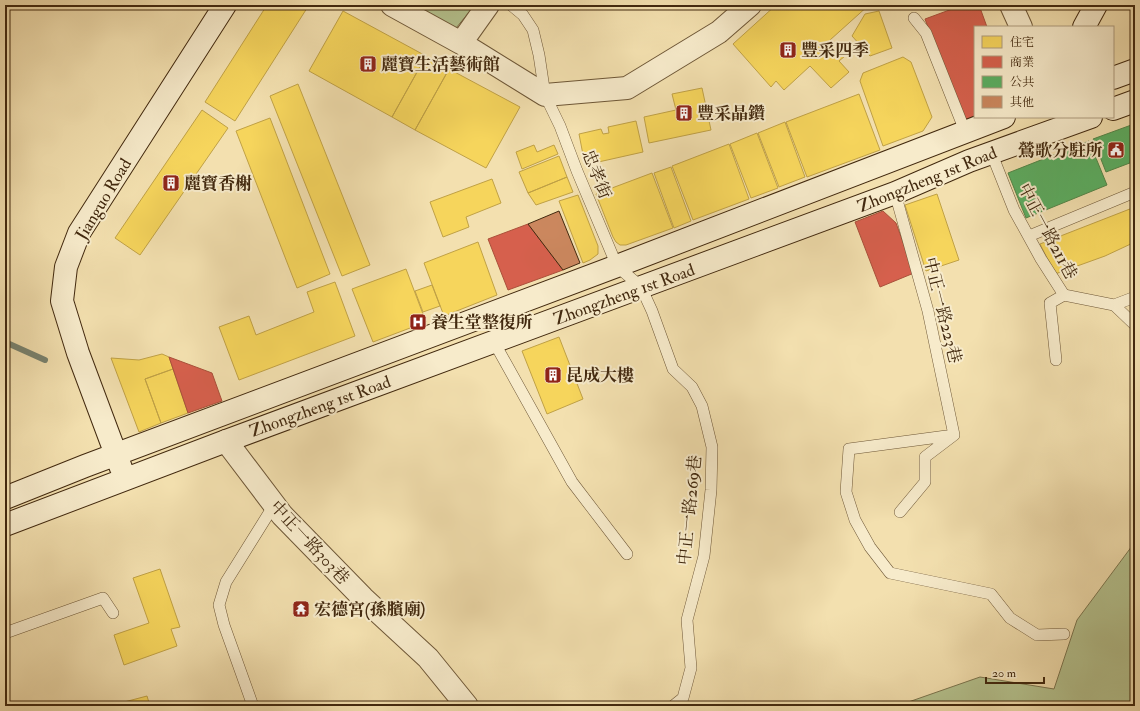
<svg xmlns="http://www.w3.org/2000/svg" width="1140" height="711" font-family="'IM FELL Double Pica','Noto Serif TC',serif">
  <rect width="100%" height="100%" fill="#f3e0af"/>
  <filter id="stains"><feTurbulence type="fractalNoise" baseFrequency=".005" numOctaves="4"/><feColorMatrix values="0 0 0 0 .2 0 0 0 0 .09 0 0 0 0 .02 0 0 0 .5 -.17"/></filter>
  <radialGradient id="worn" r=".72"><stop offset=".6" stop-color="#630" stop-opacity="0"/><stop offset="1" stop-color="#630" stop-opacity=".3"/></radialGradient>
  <path fill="#b5c38f" stroke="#7c764f" d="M411,5H475L456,28Z
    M1135,542V706H897L980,677L1054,689L1077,620Z
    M694,704L764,706H695Z"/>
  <path fill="#f6d55c" stroke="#c0a145" d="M267,5H309L235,121L205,102Z
    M776,5H869L830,40L845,56L839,61L849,72L831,88L810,66L784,90L776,81L771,87L733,44Z
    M343,11L426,56L392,117L309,71Z
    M879,11L892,48L870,56L852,36L865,14Z
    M426,56L449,69L415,130L392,117Z
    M903,57L911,62L932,117L923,131L883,146L860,81L863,73Z
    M449,69L520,107L486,168L415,130Z
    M298,84L370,265L342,276L270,96Z
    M702,88L711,130L649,143L644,117L676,110L672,94Z
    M859,94L880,150L807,177L786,122Z
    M202,110L228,128L140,255L115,238Z
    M270,118L330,274L297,288L236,131Z
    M636,121L643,152L585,165L579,134L601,129L603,134L609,133L608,127Z
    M785,122L805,177L779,187L758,133Z
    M757,133L778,188L751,198L730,144Z
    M729,144L749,199L693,220L672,166Z
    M534,145L537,152L554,145L558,154L522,169L516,152Z
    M559,156L567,177L528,193L519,172Z
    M671,167L691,221L674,228L654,173Z
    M652,173L673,228L626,245H620L616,242L613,237L596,194Z
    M567,177L573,192L536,205L528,193Z
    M492,179L501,203L466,217L469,227L443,237L430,202Z
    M937,194L959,260L926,271L905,205Z
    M578,195L598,246V254L590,260L583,263L559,201Z
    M1135,207V242L1105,256L1055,274L1040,244Z
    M478,242L497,295L444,316L424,263Z
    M406,269L426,322L373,342L352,289Z
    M335,282L355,336L239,380L219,327L249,316L256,335L314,312L307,292Z
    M432,285L440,306L423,312L415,291Z
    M559,337L583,399L547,414L522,351Z
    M162,354L169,357L173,369L145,379L161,423L139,432L111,358L139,360Z
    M173,369L188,413L161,423L145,379Z
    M160,569L180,627L171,629L177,646L124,665L114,635L149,623L133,578Z
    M147,696L150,706H109Z"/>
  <path fill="#d6604d" stroke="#aa503a" d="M963,5H979L987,27H975V117L967,130L925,19Z
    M883,211L896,223L914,273L880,287L855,222Z
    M528,224L563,270L508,290L488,239Z
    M169,357L212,373L222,401L188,413Z"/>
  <path fill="#5aae61" stroke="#538648" d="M1134,124L1135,127V161L1106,172L1093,139Z
    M1089,141L1107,185L1026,218L1008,173Z"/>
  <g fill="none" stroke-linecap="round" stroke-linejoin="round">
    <path stroke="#77826f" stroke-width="6" d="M5,342L45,360"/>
  </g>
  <path fill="#cb875e" stroke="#42290f" d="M559,211L580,263L563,270L528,224Z"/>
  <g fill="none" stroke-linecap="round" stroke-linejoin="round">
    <g stroke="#6e5737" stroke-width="12">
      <path id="lane" d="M511,5L523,15L533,30L539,55L545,95L560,126L577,171L617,266L641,287L652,311L673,369L692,387L702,406L712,447L711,490L704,556L687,620L691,668L683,698L673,706
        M914,18L926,33L965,131
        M991,152L1014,210L1041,259L1064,295L1114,305L1135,325
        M895,193L928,311L954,435L925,457V482L900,512
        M1029,236L1135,192
        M1114,305L1135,297
        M494,342L572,482L627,554
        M1056,360L1050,303L1064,295
        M954,435L849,449L846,492L855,520L870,547L890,573L991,594L1010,618L1037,635L1064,634
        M5,633L103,598L113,613
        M253,706L224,625L219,605L226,582L274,505"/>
    </g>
    <g stroke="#6e5737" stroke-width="24">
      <path id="street" d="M392,5L461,43L545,95L627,88L719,32L750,5
        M1011,5L1021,27
        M461,43L488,5
        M226,441L282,515L363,598L428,658L467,706"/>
    </g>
    <g stroke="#42290f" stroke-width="24">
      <path id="secondary" d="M1084,27L1096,5
        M1113,78L1135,70
        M1113,109L1135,101
        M121,468L78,353L62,301L66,267L79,233L225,5
        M5,498L85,466L617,266L1004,117
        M5,525L226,441L895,193L969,161L1091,117"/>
    </g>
    <use href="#lane" stroke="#f7ebcb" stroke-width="11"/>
    <use href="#street" stroke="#f7ebcb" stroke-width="22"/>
    <use href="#secondary" stroke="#f7ebcb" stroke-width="22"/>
  </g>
  <defs>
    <g id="building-square" transform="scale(0.9)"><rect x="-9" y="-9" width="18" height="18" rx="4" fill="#8f2418" stroke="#f7ebcb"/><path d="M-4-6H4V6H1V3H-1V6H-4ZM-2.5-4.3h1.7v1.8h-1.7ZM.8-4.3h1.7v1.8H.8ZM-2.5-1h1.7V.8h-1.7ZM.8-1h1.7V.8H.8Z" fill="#fff"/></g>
    <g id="civic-square" transform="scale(0.9)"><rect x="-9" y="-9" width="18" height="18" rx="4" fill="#8f2418" stroke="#f7ebcb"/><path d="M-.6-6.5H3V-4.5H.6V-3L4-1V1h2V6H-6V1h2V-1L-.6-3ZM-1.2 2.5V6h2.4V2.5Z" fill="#fff"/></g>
    <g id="hospital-square" transform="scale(0.9)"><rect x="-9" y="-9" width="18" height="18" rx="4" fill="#8f2418" stroke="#f7ebcb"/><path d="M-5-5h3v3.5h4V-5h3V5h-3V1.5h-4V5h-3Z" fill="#fff"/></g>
    <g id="temple-square" transform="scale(0.9)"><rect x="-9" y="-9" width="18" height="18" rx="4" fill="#8f2418" stroke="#f7ebcb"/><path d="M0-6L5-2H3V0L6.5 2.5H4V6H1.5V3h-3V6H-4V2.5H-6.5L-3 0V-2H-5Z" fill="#fff"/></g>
  </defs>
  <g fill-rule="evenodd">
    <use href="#building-square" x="788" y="50"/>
    <use href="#building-square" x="368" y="64"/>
    <use href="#building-square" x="684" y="113"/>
    <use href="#civic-square" x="1116" y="150"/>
    <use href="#building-square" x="171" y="183"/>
    <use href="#hospital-square" x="418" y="322"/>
    <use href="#building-square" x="553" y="375"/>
    <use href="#temple-square" x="301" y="609"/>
  </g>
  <g text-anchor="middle" stroke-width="4" stroke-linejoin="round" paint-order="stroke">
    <g font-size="17" font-weight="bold" fill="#42290f" stroke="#f7ebcb" text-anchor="start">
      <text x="801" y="56">豐采四季</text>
      <text x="381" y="70">麗寶生活藝術館</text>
      <text x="697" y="119">豐采晶鑽</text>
      <text x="1103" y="156" text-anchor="end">鶯歌分駐所</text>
      <text x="184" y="189">麗寶香榭</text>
      <text x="431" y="328">養生堂整復所</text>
      <text x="566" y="381">昆成大樓</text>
      <text x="314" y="615">宏德宮(孫臏廟)</text>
    </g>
    <g font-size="17" fill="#42290f" stroke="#f7ebcb">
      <text transform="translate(597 174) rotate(68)" y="6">忠孝街</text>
      <text transform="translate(927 179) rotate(-22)" y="6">Zhongzheng 1st Road</text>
      <text transform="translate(103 199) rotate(-59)" y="6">Jianguo Road</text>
      <text transform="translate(1048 231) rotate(62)" y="6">中正一路211巷</text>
      <text transform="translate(624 294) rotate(-20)" y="6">Zhongzheng 1st Road</text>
      <text transform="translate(943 310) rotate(76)" y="6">中正一路223巷</text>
      <text transform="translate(320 406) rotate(-20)" y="6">Zhongzheng 1st Road</text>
      <text transform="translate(689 510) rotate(-84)" y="6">中正一路269巷</text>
      <text transform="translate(310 542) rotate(47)" y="6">中正一路303巷</text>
    </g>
  </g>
  <rect width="1140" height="711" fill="none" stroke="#f3e0af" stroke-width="20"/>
  <rect x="6" y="6" width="1128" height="699" fill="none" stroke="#42290f" stroke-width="2"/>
  <rect x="10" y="10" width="1120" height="691" fill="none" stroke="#42290f"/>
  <rect x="974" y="26" width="140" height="92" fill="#f7ebcb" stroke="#af9d80"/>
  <rect x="982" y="36" width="20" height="12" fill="#f6d55c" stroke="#af9d80"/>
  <text x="1010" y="46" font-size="12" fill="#42290f">住宅</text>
  <rect x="982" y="56" width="20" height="12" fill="#d6604d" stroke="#af9d80"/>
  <text x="1010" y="66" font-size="12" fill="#42290f">商業</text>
  <rect x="982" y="76" width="20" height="12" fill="#5aae61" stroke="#af9d80"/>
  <text x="1010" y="86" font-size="12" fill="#42290f">公共</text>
  <rect x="982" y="96" width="20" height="12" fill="#cb875e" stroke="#af9d80"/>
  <text x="1010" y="106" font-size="12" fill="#42290f">其他</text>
  <path d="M986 677v6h58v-6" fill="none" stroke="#42290f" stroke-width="2"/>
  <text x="992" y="677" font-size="12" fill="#42290f" stroke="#f7ebcb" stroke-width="3" paint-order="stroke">20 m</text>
  <rect width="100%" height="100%" filter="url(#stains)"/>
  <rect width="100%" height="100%" fill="url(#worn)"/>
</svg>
